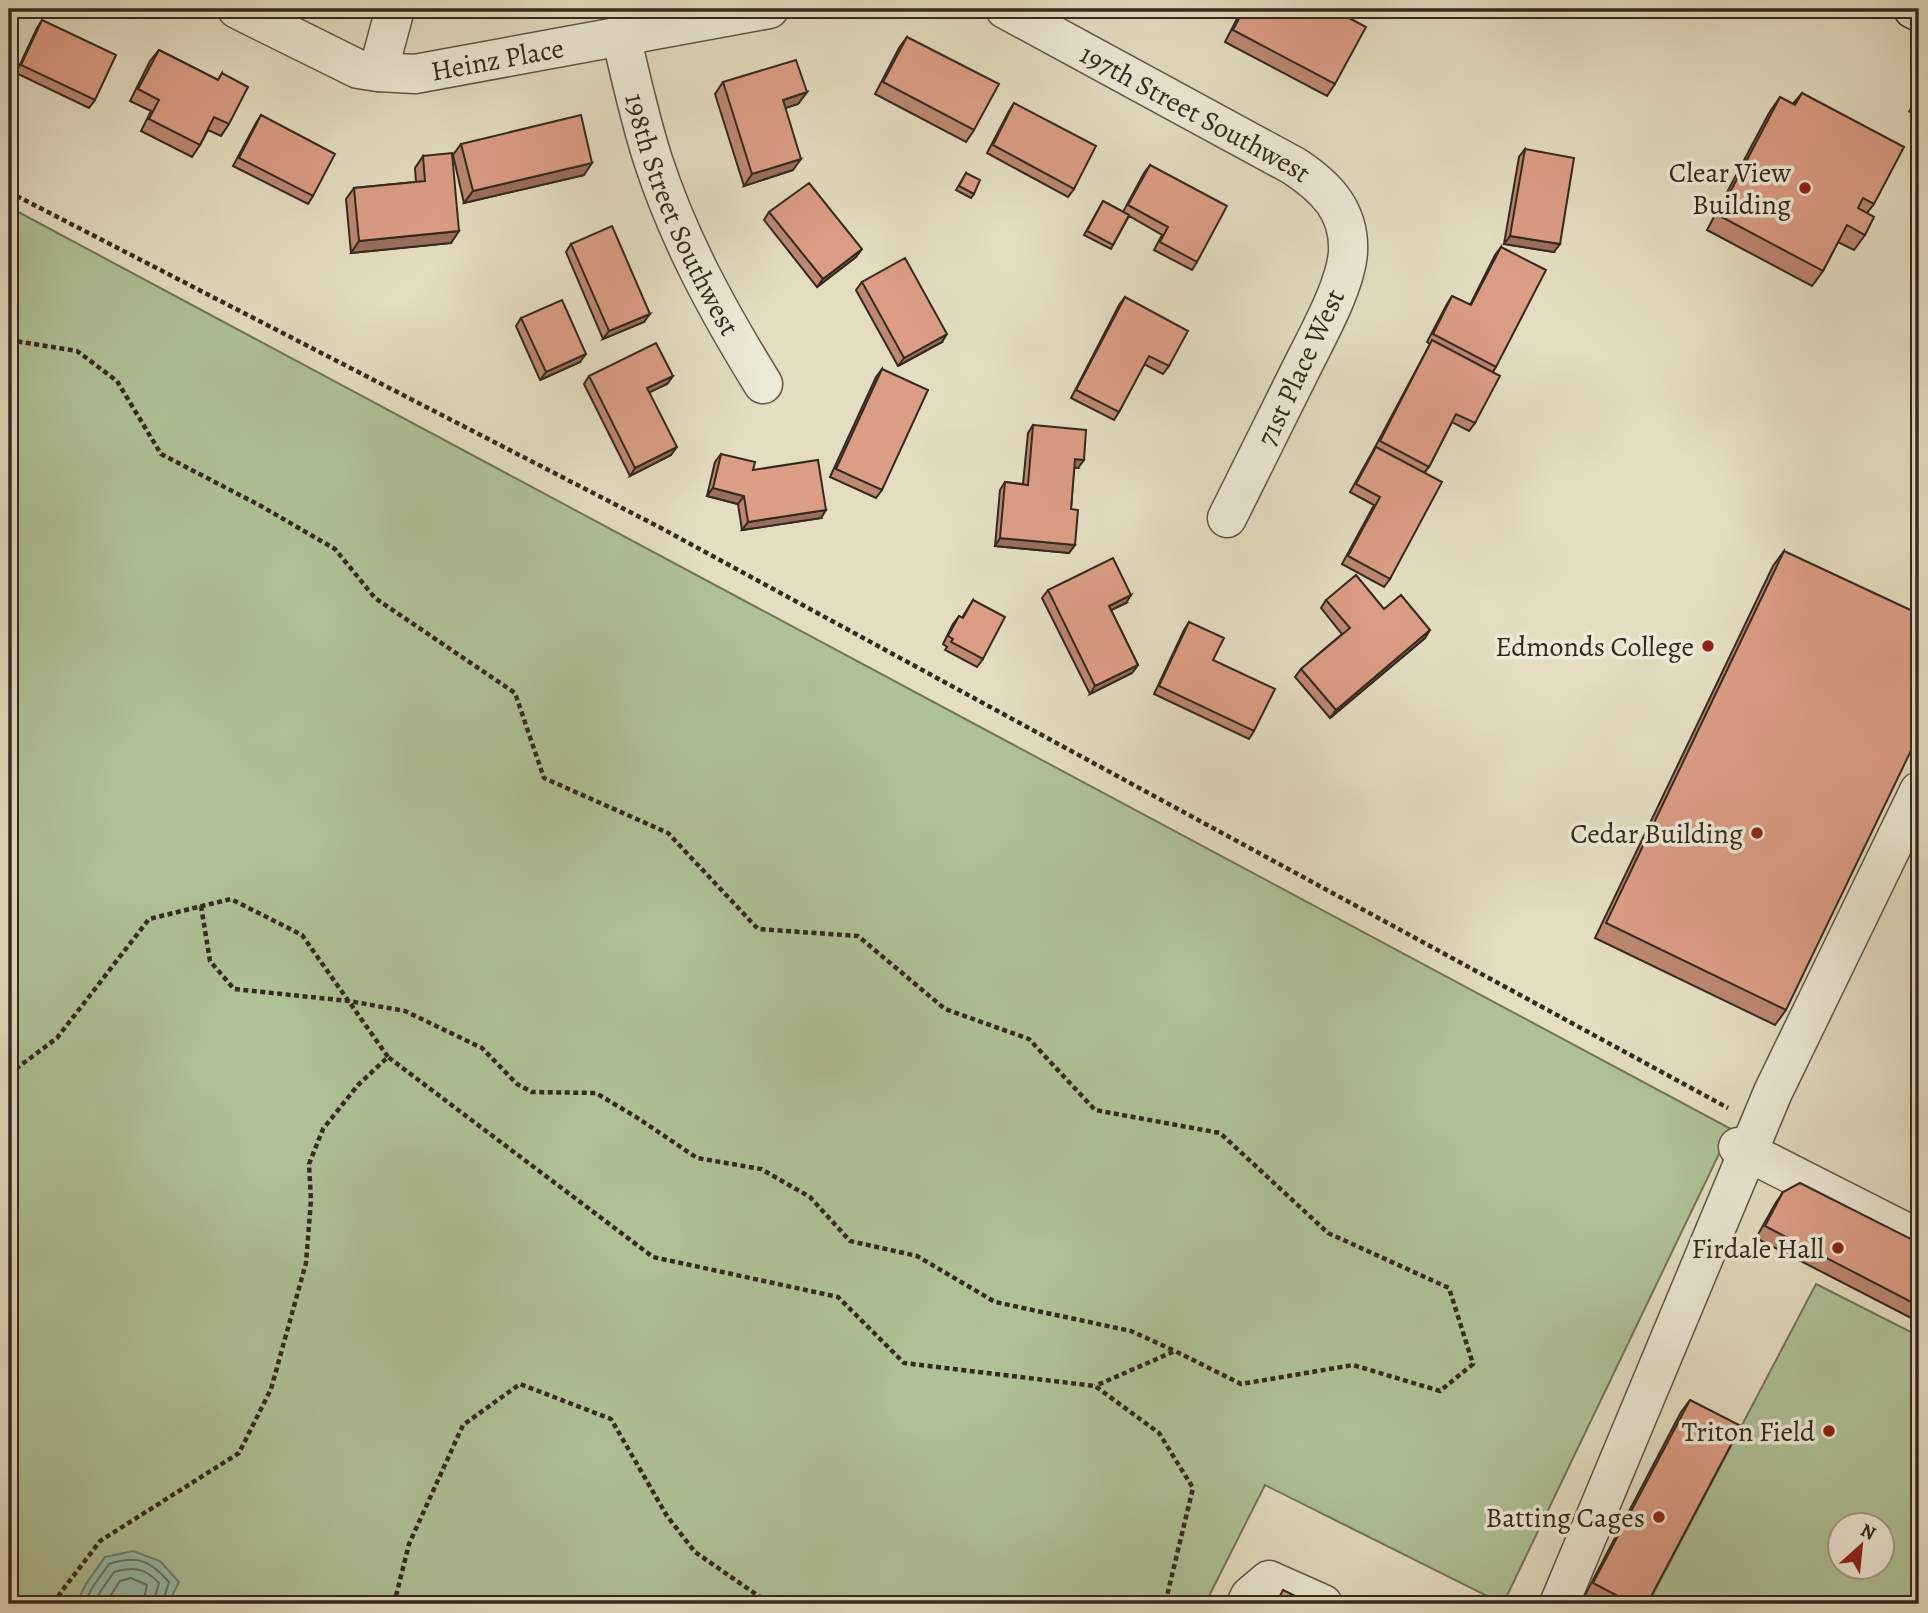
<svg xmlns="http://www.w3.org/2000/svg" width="1928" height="1613" font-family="Alegreya,serif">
  <rect width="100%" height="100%" fill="#e4ddc1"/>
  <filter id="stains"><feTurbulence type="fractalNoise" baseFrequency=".00286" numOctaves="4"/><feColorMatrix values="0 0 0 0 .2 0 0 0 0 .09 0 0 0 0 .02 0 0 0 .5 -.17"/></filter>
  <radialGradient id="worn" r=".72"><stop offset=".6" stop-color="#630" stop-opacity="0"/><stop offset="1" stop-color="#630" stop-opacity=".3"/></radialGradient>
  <path fill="#afc297" stroke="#72765b" stroke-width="2" fill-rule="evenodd" d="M9,207L1731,1129L1503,1604L1265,1485L1205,1604H9Z
    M1816,1284L1919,1336V1604H1648ZM1840,1526H1882V1568H1840Z"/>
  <path fill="#96bdae" stroke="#6f8275" stroke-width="2" d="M133,1551L160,1561L179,1582L168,1604H76L86,1584L105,1557Z"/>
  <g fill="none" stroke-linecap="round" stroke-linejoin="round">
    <path stroke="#657366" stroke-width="2" d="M84,1604L92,1588L109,1564C137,1555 150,1560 169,1582L162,1604
      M94,1604L100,1592L114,1572C133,1566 145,1568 159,1583L153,1604
      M105,1604L120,1581L131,1578L147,1585L143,1604"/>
    <g stroke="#605648" stroke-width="41">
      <g id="minor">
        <path id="s1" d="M237,9L358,69L378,72L415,74L769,9"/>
        <path id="s2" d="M1005,9L1294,166C1326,187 1350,211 1348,252C1346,285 1318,335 1303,365C1278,416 1252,467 1227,518"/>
        <path id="s3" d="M621,36C631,78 640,120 653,160C679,240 719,313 763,384"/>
        <path d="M378,72L395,9"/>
        <path d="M1738,1147L1919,1239"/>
        <path d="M1246,1604L1250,1596L1269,1580L1323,1604"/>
        <path d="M1559,1604L1773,1092L1919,791"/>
      </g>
    </g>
    <g stroke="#34291f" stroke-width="41">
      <path id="major" d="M1913,9L1919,12"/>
    </g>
    <path stroke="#34291f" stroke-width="4.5" stroke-dasharray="5 3.5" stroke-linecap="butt" d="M1910,113L1919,95
      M9,192L661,528L1728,1108
      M9,340L77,351L117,381L161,454L261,506L335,549L375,598L515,693L544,778L668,833L758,929L858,936L945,1009L1029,1039L1095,1110L1220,1133L1328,1233L1449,1288L1473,1364L1440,1391L1353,1365L1241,1384L1175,1351L1095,1386
      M201,906L210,961L234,989L349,1001L405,1011L482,1048L517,1084L532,1092L596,1093L636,1117L697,1158L761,1169L810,1197L850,1241L917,1256L995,1302L1131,1331L1175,1351
      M9,1074L57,1038L149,919L231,899L302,935L388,1057
      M54,1604L61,1592L100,1541L239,1453L271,1389L306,1263L311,1200L309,1164L323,1129L358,1085L388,1057L653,1257L838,1297L904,1363L1095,1386L1159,1433L1193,1488L1165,1604
      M394,1604L409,1544L463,1425L520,1384L611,1419L667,1516L695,1552L770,1604"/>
    <use href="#minor" stroke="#ede9d7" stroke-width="38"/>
    <use href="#major" stroke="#e4ddc1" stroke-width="38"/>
  </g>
  <path fill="#bd8772" stroke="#34291f" stroke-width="2" d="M1242,9H1332L1335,84L1327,96L1225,42Z
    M1555,9H1571L1567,15Z
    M42,20L95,100L89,108L16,73L37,28Z
    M907,37L974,130L966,142L875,94L899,48Z
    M159,50L218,80L222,73L229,124L221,136L208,130L200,145L192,157L141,131L151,111L130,101L150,61Z
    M723,82L807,92L798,104L785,108L793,170L744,186L715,94Z
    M1802,93L1874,204L1867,213L1865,235L1854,250L1838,242L1823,271L1812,286L1707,230L1769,113L1780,97L1793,104Z
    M1014,103L1074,189L1068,197L987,153L1009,111Z
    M261,115L313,196L308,204L233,166L256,123Z
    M461,144L584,175L464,203L453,155Z
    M1525,149L1554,252L1504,244L1519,157Z
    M423,156L451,243L351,253L346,199L354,188L416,182L415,168Z
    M1150,165L1197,262L1192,270L1154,250L1162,235L1129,216L1111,249L1084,235L1103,201L1123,212L1144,173Z
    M966,173L974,194L971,198L956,190Z
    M769,212L856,257L817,287L764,220Z
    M571,244L644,322L603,339L566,252Z
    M1501,247L1496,367L1493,372L1475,423L1469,431L1452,422L1429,467L1424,473L1390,579L1384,587L1342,564L1374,505L1350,492L1374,449L1430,344L1427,342L1447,304L1452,296L1470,305L1495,255Z
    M862,282L942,342L898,366L856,290Z
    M1125,297L1169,366L1163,374L1144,364L1119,412L1114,420L1071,398L1119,305Z
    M521,318L580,362L540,380L516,326Z
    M882,369V490L876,498L830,477L876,377Z
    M589,376H673L667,384L649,392L671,455L630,476L584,384Z
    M1033,425L1078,468H1074L1071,509L1069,553L995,546L1000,490L1005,482L1023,484L1028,433Z
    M721,454L753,470L821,518L742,530L738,504L707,496L715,462Z
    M1784,551L1786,1010L1775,1025L1595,938L1773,566Z
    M1048,590L1126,603L1111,610L1138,665L1132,673L1090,694L1042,598Z
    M973,600L983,659L977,667L945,650L947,647L943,644L953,624L959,616L962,618Z
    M1326,600L1384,609L1425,638L1330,718L1295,677L1301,669L1342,634L1321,608Z
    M1189,622L1213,660L1254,731L1249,739L1154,694L1184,630Z
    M1783,1192L1919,1243V1322L1756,1238L1775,1204Z
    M1690,1400L1647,1604H1602L1585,1595L1681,1412Z"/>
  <path fill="#9a6e5d" stroke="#34291f" stroke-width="2" d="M807,92L798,104L774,112L783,100Z
    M801,159L793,170L744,186L752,174Z
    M592,163L584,175L464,203L473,191Z
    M459,231L451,243L351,253L359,241Z
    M1510,236L1560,244L1554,252L1504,244Z
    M862,249L856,257L817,287L823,279Z
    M650,314L644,322L603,339L609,331Z
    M947,334L942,342L898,366L904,358Z
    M586,354L580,362L540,380L546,372Z
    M673,376L667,384L642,396L647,388Z
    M677,447L671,455L630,476L635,468Z
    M1075,459L1084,460L1078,468L1069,467Z
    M713,488L744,496L738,504L707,496Z
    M826,510L821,518L742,530L748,522Z
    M1000,538L1075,545L1069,553L995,546Z
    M1131,595L1126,603L1103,614L1109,606Z
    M1430,630L1425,638L1330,718L1336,710Z
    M1138,665L1132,673L1090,694L1095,686Z"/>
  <path fill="#dc9d85" stroke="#34291f" stroke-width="2" d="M1244,9H1332L1366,27L1335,84L1233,30Z
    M42,20L116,55L95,100L21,65Z
    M907,37L999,84L974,130L883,82Z
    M159,50L218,80L222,73L248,87L229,124L214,117L200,145L149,119L159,100L138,89Z
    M796,60L807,92L783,100L801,159L752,174L723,82Z
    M1802,93L1904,147L1874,204L1863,198L1858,208L1874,217L1865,235L1847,225L1823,271L1718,215L1780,97L1795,105Z
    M1014,103L1096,146L1074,189L993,145Z
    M261,115L335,154L313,196L239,158Z
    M581,115L592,163L473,191L461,144Z
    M1525,149L1574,158L1560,244L1510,236Z
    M452,153L459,231L359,241L354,188L425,181L423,156Z
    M1150,165L1227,206L1197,262L1160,242L1168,227L1128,205Z
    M966,173L980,180L974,194L959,186Z
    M809,183L862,249L823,279L769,212Z
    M1103,201L1129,215L1113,245L1087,231Z
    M612,226L650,314L609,331L571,244Z
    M1501,247L1546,270L1496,367L1433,334L1452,296L1471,305Z
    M905,258L947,334L904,358L862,282Z
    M1125,297L1188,331L1169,366L1149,356L1119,412L1076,390Z
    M562,300L586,354L546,372L521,318Z
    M1432,340L1500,376L1475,423L1456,414L1429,467L1380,441Z
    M656,343L673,376L647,388L677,447L635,468L589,376Z
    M882,369L928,390L882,490L836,469Z
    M1033,425L1086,430L1084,460L1075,459L1071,509L1078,510L1075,545L1000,538L1005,482L1028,485Z
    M1376,447L1442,482L1390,579L1348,556L1380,497L1356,484Z
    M721,454L755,462L753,470L818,460L826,510L748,522L744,496L713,488Z
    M1784,551L1919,614V734L1786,1010L1606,923Z
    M1113,558L1131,595L1109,606L1138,665L1095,686L1048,590Z
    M1356,575L1384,609L1401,595L1430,630L1336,710L1301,669L1350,628L1326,600Z
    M973,600L1005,617L983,659L951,642L953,639L948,636L959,616L963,618Z
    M1189,622L1224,638L1213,660L1275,689L1254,731L1159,686Z
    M1800,1183L1919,1243V1306L1765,1226L1783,1192Z
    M1690,1400L1741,1426L1647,1604H1633L1593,1583Z
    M1283,1590L1311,1604H1276Z"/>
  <g fill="#8f2418" stroke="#ede9d7" stroke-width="2.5">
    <circle cx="1805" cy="188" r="7"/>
    <circle cx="1708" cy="646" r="7"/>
    <circle cx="1757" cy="833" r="7"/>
    <circle cx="1838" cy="1248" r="7"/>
    <circle cx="1829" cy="1431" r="7"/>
    <circle cx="1659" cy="1517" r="7"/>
  </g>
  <g text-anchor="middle" stroke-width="7" stroke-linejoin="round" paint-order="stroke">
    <g font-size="28" fill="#34291f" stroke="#ede9d7">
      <text dy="10" stroke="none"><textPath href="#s1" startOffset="276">Heinz Place</textPath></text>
      <text dy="10" stroke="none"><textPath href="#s2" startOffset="217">197th Street Southwest</textPath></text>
      <text dy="10" stroke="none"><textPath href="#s3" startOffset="189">198th Street Southwest</textPath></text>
      <text transform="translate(1300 367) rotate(-65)" y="10">71st Place West</text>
    </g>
    <g font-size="28" fill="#34291f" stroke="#ede9d7" text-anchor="end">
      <text x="1791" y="182">Clear View<tspan x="1791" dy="32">Building</tspan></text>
      <text x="1694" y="656">Edmonds College</text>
      <text x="1743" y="843">Cedar Building</text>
      <text x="1824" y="1258">Firdale Hall</text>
      <text x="1815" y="1441">Triton Field</text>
      <text x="1645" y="1527">Batting Cages</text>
    </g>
  </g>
  <rect width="1928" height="1613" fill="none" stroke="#e4ddc1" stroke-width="35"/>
  <rect x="10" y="10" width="1907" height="1592" fill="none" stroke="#34291f" stroke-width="3.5"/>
  <rect x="18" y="18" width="1893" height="1578" fill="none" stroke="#34291f" stroke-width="2"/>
  <g transform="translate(1861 1546) rotate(27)"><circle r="33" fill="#ede9d7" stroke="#a39c8d" stroke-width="2"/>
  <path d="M0-5L12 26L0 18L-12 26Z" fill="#8f2418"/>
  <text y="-10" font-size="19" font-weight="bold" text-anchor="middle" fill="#34291f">N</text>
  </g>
  <rect width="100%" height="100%" filter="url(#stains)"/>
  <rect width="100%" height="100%" fill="url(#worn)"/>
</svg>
